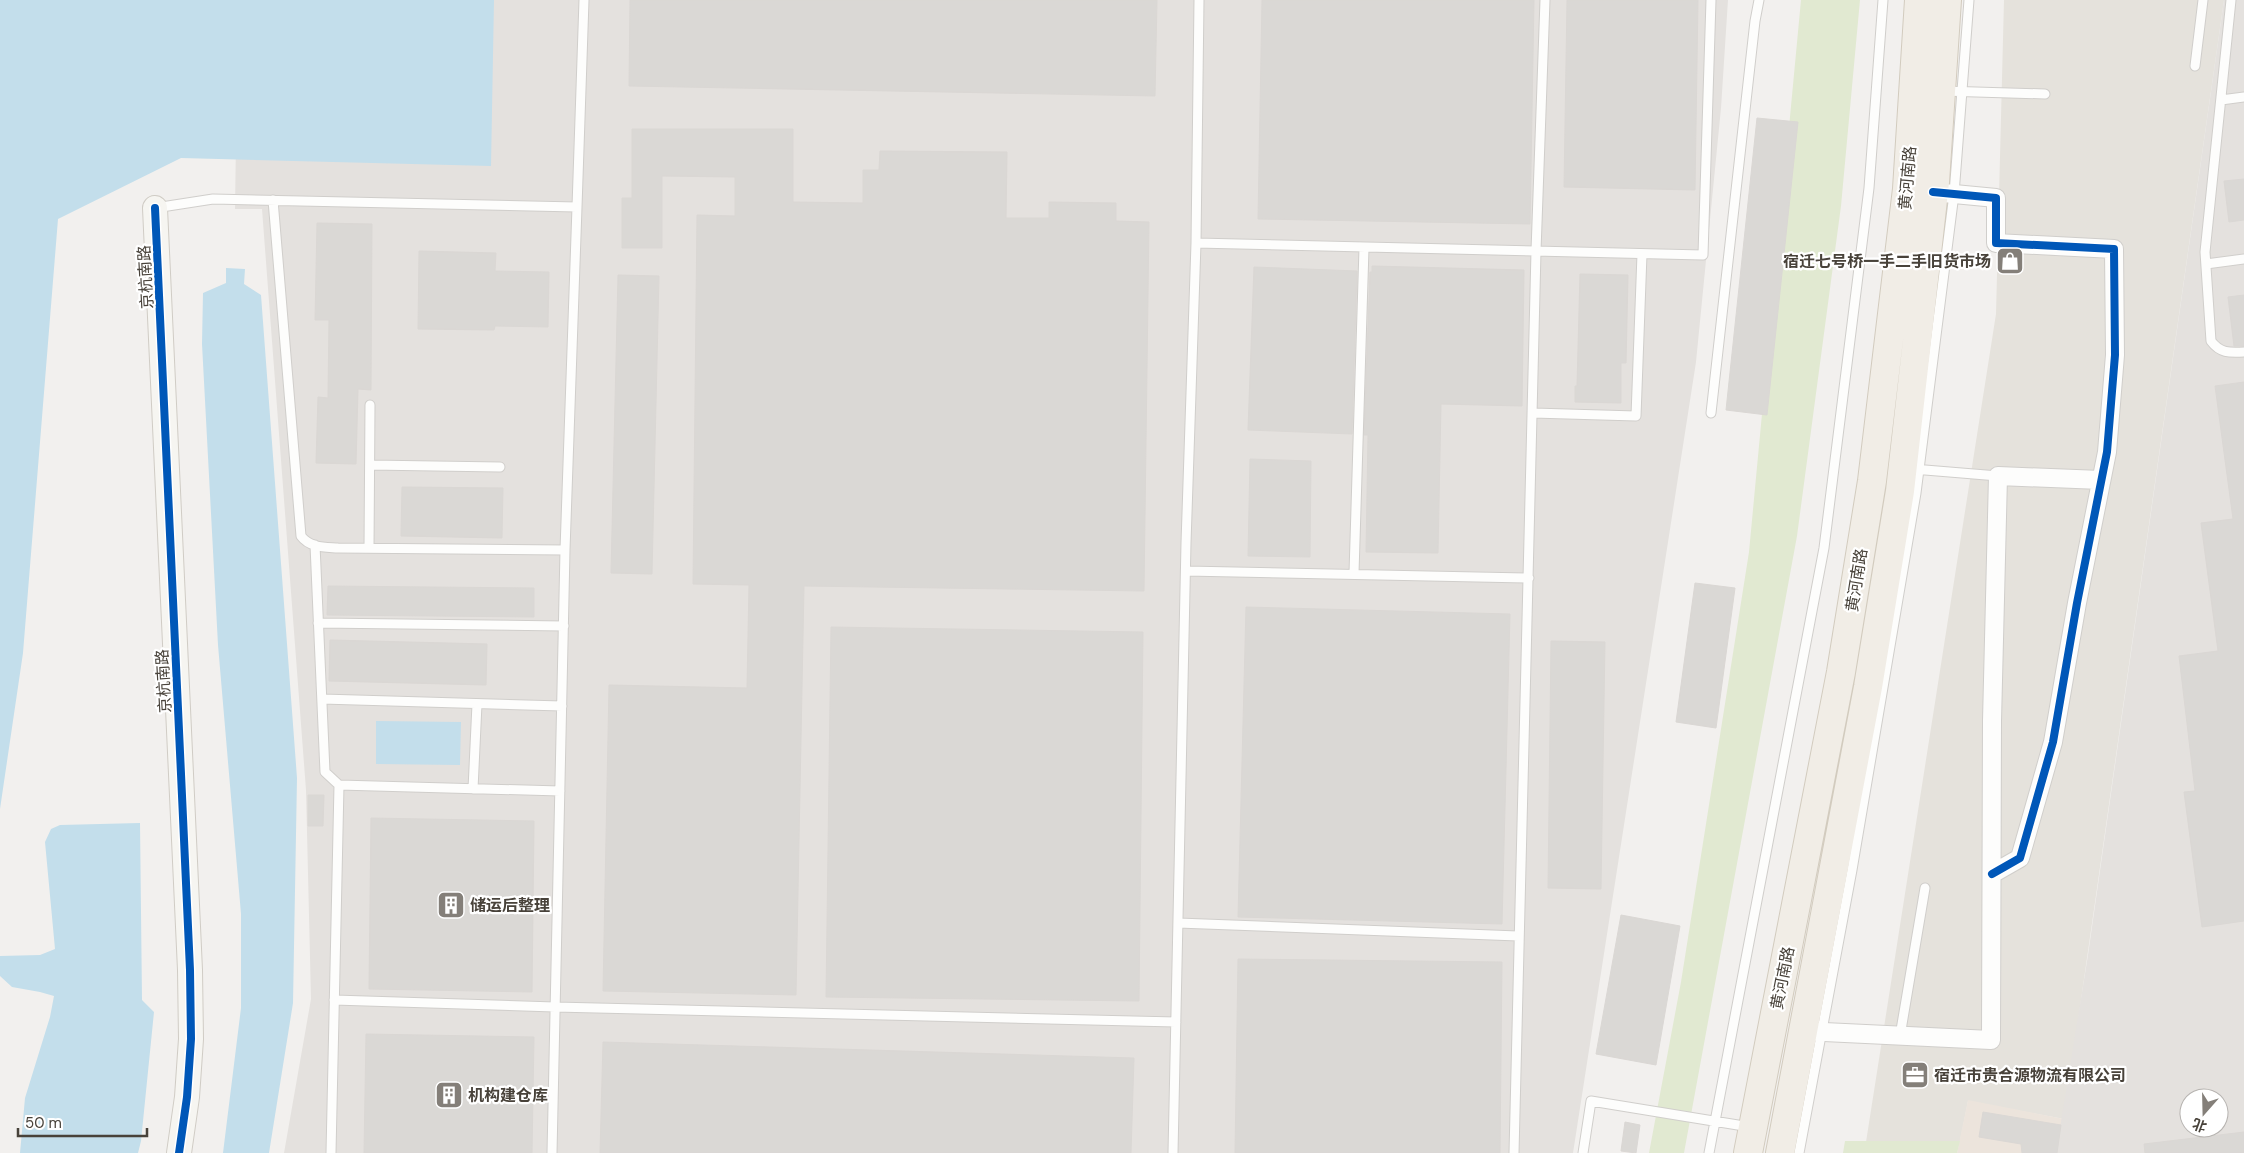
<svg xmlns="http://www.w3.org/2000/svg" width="2244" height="1153" font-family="'DM Sans','Noto Sans SC',sans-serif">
  <rect width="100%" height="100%" fill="#f2f0ee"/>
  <path fill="#e5e2dc" d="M2004,0H2224L2064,1119L1968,1101L1960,1141L1866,1142L1996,314Z"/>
  <path fill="#ece4dc" d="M1968,1100L2064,1119L2058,1153H1957Z"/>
  <path fill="#e4e1de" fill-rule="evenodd" d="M238,0H1728L1721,108L1696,362L1573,1153H284L311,999L306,790L262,209H235Z
    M2224,0H2244V1153H2056L2088,955ZM2189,1098H2219V1128H2189Z"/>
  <path fill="#e1e9d1" d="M1801,0H1860L1841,206L1797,536L1684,1153H1649L1681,982L1749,552Z
    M1845,1141H1960L1957,1153H1843Z"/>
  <path fill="#c3deeb" d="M0,0H494L491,166L181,158L58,219L23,653L0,809Z
    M226,268L245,269L244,284L261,295L297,778L293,1003L269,1153H223L241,1008V914L218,645L202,344L203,293L226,283Z
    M376,721L461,722L460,765L376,764Z
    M140,823L142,1000L154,1012L141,1141L138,1153H20L25,1098L50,1017L54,996L40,992L12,987L0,976V956L40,955L55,949L45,842L51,829L60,825Z"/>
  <path fill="#dad8d5" stroke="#dad7d4" d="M630,0H1157L1155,96L629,86Z
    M1262,0H1534L1530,224L1258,219Z
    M1567,0H1698L1695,190L1564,187Z
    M1757,118L1798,122L1767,415L1726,410Z
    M632,129H793V202L863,203V170H879L880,151L1007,152L1006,218H1049V202L1116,203V221L1149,222L1144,591L804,586L796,995L603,991L609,685L747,688L749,585L693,584L697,215L735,216V177L662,176V248H622V198H632Z
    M2244,179V220L2229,222L2224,181Z
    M317,223L372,224L371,390L358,389L356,464L316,463L318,397L328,398L329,320H315Z
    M419,251L496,253L495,271L549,272L548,327L495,326L494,330L418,329Z
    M1372,266L1524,270L1522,406L1441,404L1438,553L1366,552L1368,435H1364L1370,272H1372Z
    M1254,267L1357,271L1352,434L1248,430Z
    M1580,274L1628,275L1626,363H1621V403L1575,402V386H1577Z
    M618,275L659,276L652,574L611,573Z
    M2244,295V346H2234L2228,297Z
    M2244,382V921L2202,927L2184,792L2195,791L2179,656L2218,651L2201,523L2233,519L2215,386Z
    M1250,459L1311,461L1310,557L1248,556Z
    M402,487L503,488L502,538L401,536Z
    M1695,583L1735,588L1716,728L1676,722Z
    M328,586L534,588V617L327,615Z
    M1246,607L1510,614L1502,924L1238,917Z
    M831,627L1143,632L1139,1001L826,997Z
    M330,640L487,644L486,685L329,681Z
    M1551,641L1605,642L1601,889L1548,888Z
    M308,795H324L323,826H308Z
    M371,818L534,821L532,992L369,989Z
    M1621,915L1680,926L1656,1065L1596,1054Z
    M1238,959L1502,962L1500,1153H1235Z
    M366,1034L534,1037L532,1153H364Z
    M603,1042L1134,1058L1131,1153H600Z
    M1983,1112L2061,1125L2057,1153H2022L2021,1144L1979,1137Z
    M1625,1122L1640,1125L1636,1153L1621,1151Z
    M2244,1132V1153H2145L2144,1144Z"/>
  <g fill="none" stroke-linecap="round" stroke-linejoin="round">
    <g stroke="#d0cecb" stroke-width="11">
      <path id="lane" d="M2231,0L2205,252L2211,341C2220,353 2229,353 2244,352
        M2195,66L2203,0
        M1943,91L2045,94
        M2221,100L2244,97
        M273,200L301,536C310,548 325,547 338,548L565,550
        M155,208L213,199L577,207L584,0
        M1196,243L1703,255L1711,0
        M2206,264L2244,259
        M1533,413L1636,416L1642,254
        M1711,413L1755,21L1759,0
        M370,465L500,467
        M1913,469L1998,476
        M315,545L325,772L339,785
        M369,548L370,405
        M1186,571L1529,578
        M1354,573L1364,248
        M318,623L564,626
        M322,699L562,706
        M473,789L477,704
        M1178,923L1518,936
        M334,1000L555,1007L1176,1022
        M1900,1036L1925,888
        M331,1153L339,785L560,791
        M552,1153L565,550L577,207
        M1173,1153L1186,543L1196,243L1199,0
        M1514,1153L1536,251L1545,0
        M1583,1153L1591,1101L1750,1127
        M1709,1153L1824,548L1869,188L1883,0
        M1799,1153L1852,870L1916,493L1954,194L1969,0"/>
    </g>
    <g stroke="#d0cecb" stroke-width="20">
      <path id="street" d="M1933,192L1996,198V243L2114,249L2115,355L2107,452L2077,603L2053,742L2020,858L1992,874
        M1803,1031L1991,1040L1992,721L1998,476L2101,480"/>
    </g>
    <g stroke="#d0ccc5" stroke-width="26">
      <path id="secondary" d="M155,208L190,970L191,1039L187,1097L179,1153"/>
    </g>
    <g stroke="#d2cbbe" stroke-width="30">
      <path id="primary" d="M1748,1153L1841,672L1872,481L1907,189L1919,0
        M1780,1153L1868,687L1900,491L1935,182L1947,0"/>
    </g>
    <use href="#lane" stroke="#fdfdfc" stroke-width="9"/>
    <use href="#street" stroke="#fdfdfc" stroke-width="18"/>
    <use href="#secondary" stroke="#f6f5f1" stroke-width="24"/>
    <use href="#primary" stroke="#f1ede6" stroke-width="28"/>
    <g stroke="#fff" stroke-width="11">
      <path id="cycleway" d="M1933,192L1996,198V243L2114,249L2115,355L2107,452L2077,603L2053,742L2020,858L1992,874
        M155,208L190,970L191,1039L187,1097L179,1153"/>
    </g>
    <use href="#cycleway" stroke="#0057b8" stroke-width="8"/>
  </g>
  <defs>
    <g id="shop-square" transform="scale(1.4375)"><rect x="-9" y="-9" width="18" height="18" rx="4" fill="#847f79" stroke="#fff"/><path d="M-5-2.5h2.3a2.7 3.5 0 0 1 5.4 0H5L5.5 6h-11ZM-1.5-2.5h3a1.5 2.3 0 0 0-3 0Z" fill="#fff"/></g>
    <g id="building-square" transform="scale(1.4375)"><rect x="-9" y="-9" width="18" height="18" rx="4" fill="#847f79" stroke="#fff"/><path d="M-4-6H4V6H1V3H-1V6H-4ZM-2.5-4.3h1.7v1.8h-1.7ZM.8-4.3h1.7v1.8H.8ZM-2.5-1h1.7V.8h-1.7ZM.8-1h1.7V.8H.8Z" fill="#fff"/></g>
    <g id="office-square" transform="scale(1.4375)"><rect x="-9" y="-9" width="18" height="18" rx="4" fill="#847f79" stroke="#fff"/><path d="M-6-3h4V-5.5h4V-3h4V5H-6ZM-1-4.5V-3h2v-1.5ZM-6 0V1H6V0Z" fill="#fff"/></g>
  </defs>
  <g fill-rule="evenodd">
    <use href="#shop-square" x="2010" y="261"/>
    <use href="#building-square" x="451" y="905"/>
    <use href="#office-square" x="1915" y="1075"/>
    <use href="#building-square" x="449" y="1095"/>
  </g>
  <g text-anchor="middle" stroke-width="4.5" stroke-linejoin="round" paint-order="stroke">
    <g font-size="16" fill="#48423a" stroke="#fff">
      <text transform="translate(1907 178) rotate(-85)" y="6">黄河南路</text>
      <text transform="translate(145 277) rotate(-93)" y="6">京杭南路</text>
      <text transform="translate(1856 580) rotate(-81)" y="6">黄河南路</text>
      <text transform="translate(163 681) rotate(-93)" y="6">京杭南路</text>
      <text transform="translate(1782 978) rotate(-79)" y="6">黄河南路</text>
    </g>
    <g font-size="16" font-weight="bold" fill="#48423a" stroke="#fff" text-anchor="start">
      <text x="1991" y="267" text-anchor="end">宿迁七号桥一手二手旧货市场</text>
      <text x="470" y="911">储运后整理</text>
      <text x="1934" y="1081">宿迁市贵合源物流有限公司</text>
      <text x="468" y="1101">机构建仓库</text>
    </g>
  </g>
  <g transform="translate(2204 1113) rotate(200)"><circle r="24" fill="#ffffff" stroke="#b6b3b0"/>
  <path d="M0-4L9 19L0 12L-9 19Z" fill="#847f79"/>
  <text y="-8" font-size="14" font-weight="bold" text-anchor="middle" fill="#48423a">北</text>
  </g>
  <path d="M18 1128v8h129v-8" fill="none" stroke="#48423a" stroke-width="2.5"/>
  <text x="25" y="1128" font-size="15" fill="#48423a" stroke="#ffffff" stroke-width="4" paint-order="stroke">50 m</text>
</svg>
